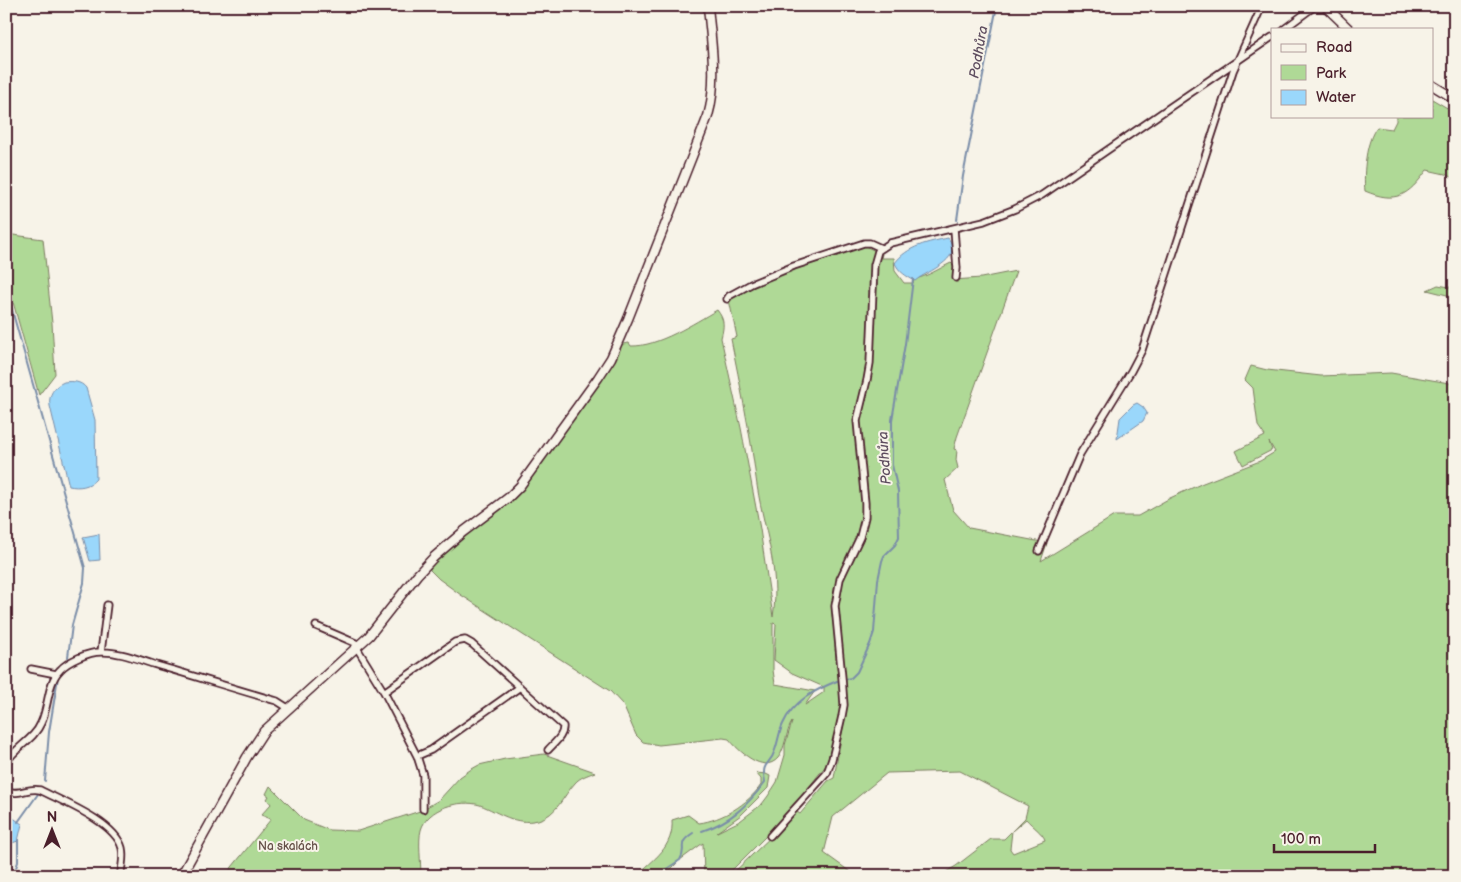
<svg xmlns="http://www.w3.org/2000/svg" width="1461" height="882" font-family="'Balsamiq Sans',sans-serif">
  <rect width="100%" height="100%" fill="#f7f3e8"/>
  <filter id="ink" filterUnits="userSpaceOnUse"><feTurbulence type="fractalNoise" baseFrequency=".02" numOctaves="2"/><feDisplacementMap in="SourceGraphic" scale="10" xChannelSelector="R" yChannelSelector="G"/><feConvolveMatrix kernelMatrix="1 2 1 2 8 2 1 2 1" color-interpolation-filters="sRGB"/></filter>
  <g filter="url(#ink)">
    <path fill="#afd996" stroke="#7c7c60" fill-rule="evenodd" d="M1432,99L1449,109L1455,110V179L1445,174L1427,170C1408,196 1396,204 1365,191C1363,173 1366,140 1377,127L1392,129L1396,121V116H1432Z
      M6,234L43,239L52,323L55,374L39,395L6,277Z
      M865,246L882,254L881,258H894L895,271L904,283H913L914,279C927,277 938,269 951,263L953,265L954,280L981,278L1016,271L957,437L954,449L957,450L956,460L958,468L945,480L953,510L969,528L1047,543L1041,561L1114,516H1138L1170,498L1203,483L1260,461L1275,452L1269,442L1272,450L1243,465L1236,451L1265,436L1258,426L1253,388L1245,380L1251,366L1267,370L1321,376L1391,373L1455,384V876H939L956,866L991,839H1004L1025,818L1028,806L960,771L887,773L833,817L824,853L856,876H730L797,812L800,814L828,781L834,778L846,710L842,648L835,649L842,703L827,764L787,815L726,876H704L703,843L680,860L664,876H636C654,859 674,847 672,820L688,815L699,823C722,820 748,804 761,785V779L756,773L766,774L770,776L768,788L741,815L717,832L740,821L762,804L768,796L777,782L785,755V745L792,722C786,731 785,750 778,758C763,775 738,750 729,739L723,738L659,745L643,742L636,735L623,705L610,691L461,595L439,579L430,570V564L525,481L616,349L623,344L629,343L631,346C658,347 694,323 717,310C725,320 724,326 721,338L741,428L760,529L773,617C781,567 762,526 756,478C750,431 740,385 731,339L737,337L729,300C771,275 818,260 865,246ZM773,623L776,624L774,660L792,673L824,687V692L805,705L815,691L775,684L773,670ZM1026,819C1032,826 1043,833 1045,840L1013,853L1010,849L1012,831Z
      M1438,285L1455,288V297L1427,290Z
      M544,754L595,772C588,775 580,777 575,783C563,796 557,815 538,820C515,826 499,812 480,805C460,799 427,808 421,830C418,841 421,863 421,876H230L228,872L271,819L261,815L271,804L267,799L269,796L266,794L270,786L304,820L329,830L358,831L420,811L439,800L460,777L470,770L479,765L505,759Z"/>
    <path fill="#9ad7fb" stroke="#7a8da8" d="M948,238C964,257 933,269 919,278L915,281C906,276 899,272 895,263C907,246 929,242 948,238Z
      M64,382C72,381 81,381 86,388L95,420L96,479C89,487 79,488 69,486L50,406C48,395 54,386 64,382Z
      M1137,403L1143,407L1147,413L1143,421L1117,439L1120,418L1133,405Z
      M99,534L100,560L90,561L83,537Z
      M6,813L22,824L18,841L6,845Z"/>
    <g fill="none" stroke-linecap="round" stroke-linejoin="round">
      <path stroke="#7a8da8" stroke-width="2" d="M957,220L963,176L997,6
        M6,289L85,568L84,583L72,625L68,657
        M846,679L851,678L857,672L870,644L874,632L878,580L882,561L884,556L895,545L899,537L898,491L892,465V420L905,344L913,279
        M45,781L49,732L58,677
        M18,822L38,794
        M702,831C730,822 747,806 765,782C761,760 770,767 775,750C778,742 779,732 783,724C793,701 815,690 837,681
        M13,876L18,862V839
        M656,876L680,860C688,847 675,845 693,833"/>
      <g stroke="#4a1f2b" stroke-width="9">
        <path id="street" d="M1284,29L1315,6
          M954,229L957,268L956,278
          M727,299L729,296L751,284L794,266L864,243H870L881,248
          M1039,551L1080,454L1131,371L1142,350L1233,71L1262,6
          M316,626L360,645
          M357,648L384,692L417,756L423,775V809
          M101,652L107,605
          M31,669L56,674
          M384,692L455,642L465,640L472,644L563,726C564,736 554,743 548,750
          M417,756L431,750L520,687
          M6,763C15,747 34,740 41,723C49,707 47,683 60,670C68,661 89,652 101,652C117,651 137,659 153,664C194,676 235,689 277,701L288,708
          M6,791C21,796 27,787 40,790C63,802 115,822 122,848C124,857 122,867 120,876
          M770,836L827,773L832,759L842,716L844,705L842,678L835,606L840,579L860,537L865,517V503L857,421L867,380L870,363L874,265L878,251L890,243L984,221L1015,209L1042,195L1272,37"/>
      </g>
      <g stroke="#4a1f2b" stroke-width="11">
        <path id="secondary" d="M1325,6L1349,29
          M1432,85L1455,99
          M181,876L247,757L264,731L369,636L417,575L434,557L463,532L508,498L520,486L598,378L611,358L628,319L708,116C718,81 711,42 708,6"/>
      </g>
      <use href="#street" stroke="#f7f3e8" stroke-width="5.5"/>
      <use href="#secondary" stroke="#f7f3e8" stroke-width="8"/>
    </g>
  </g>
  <g text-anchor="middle" stroke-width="4" stroke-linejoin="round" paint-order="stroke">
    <g font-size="12" fill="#634e46" stroke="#f7f3e8">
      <text x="288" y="850">Na skalách</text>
    </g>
    <g font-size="14" font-style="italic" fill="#5e4d5f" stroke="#f7f3e8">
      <text transform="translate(978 52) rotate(-80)" y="5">Podhůra</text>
      <text transform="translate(884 458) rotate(-94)" y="5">Podhůra</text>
    </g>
  </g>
  <rect width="1461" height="882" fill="none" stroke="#f7f3e8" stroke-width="25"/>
  <rect x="12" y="12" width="1436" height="857" fill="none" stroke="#4a1f2b" stroke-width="2" filter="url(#ink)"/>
  <rect x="1271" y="28" width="162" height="90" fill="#f7f3e8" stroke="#b29e9c"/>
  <rect x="1281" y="44" width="25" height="8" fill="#f7f3e8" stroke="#b29e9c"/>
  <text x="1316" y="52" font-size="15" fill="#4a1f2b">Road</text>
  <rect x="1281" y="65" width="25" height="15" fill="#afd996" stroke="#b29e9c"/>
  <text x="1316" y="78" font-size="15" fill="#4a1f2b">Park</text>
  <rect x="1281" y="90" width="25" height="15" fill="#9ad7fb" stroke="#b29e9c"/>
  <text x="1316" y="102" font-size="15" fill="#4a1f2b">Water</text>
  <g transform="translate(52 830)" stroke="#f7f3e8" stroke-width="4" paint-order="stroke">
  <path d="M0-4L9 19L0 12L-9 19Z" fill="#4a1f2b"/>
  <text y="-8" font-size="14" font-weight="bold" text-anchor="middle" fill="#4a1f2b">N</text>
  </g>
  <path d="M1274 844v8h101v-8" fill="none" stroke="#4a1f2b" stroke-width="2.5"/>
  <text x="1281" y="844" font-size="15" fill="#4a1f2b" stroke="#f7f3e8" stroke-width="4" paint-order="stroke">100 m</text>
</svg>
